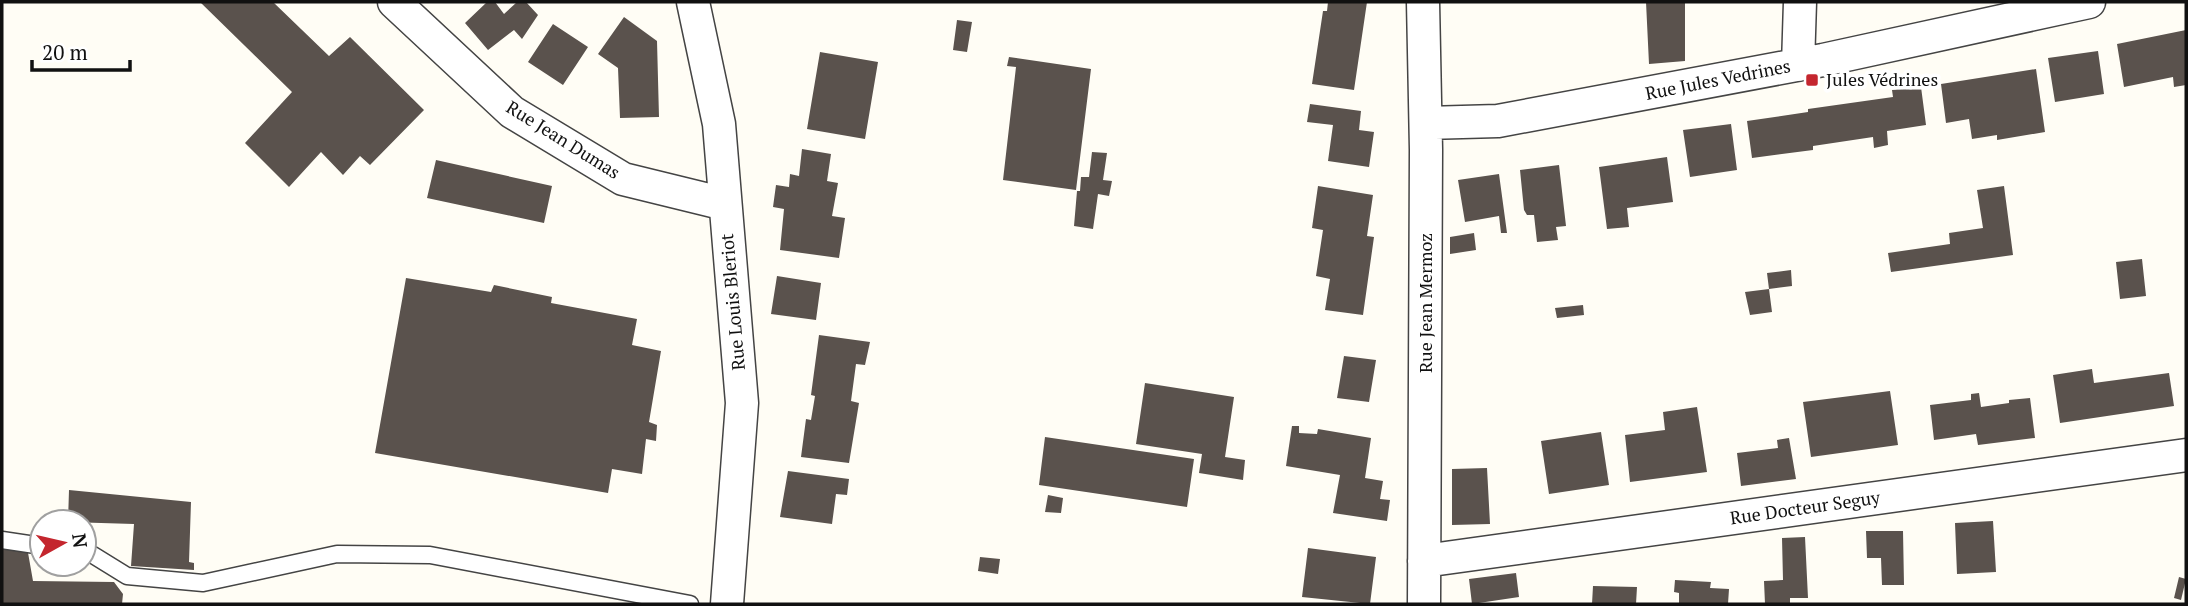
<svg xmlns="http://www.w3.org/2000/svg" width="2188" height="606" font-family="'PT Serif',serif">
  <rect width="100%" height="100%" fill="#fffdf5"/>
  <path fill="#5a524d" d="M200,2H273L329,56L350,37L424,110L370,165L360,156L343,175L321,152L289,187L245,143L292,92Z
    M487,2H495L504,14L517,2H526L538,15L522,39L514,30L488,50L465,23Z
    M1328,2H1367L1354,90L1312,84L1323,11H1327Z
    M1646,2H1685V61L1649,64Z
    M624,17L657,41L659,117L620,118L618,68L598,54Z
    M957,20L972,22L967,52L953,50Z
    M553,24L588,47L563,85L528,62Z
    M2186,30V85L2174,87L2173,77L2124,87L2117,44Z
    M2098,51L2104,94L2055,102L2048,58Z
    M820,52L878,62L865,139L807,129Z
    M1009,57L1091,69L1076,190L1003,180L1016,67L1007,66Z
    M2036,69L2045,132L1997,140V135L1972,139L1969,119L1946,123L1941,84Z
    M1921,87L1926,125L1887,131L1888,145L1874,148L1873,137L1813,146V150L1752,158L1747,121L1808,112V109L1893,97L1892,90Z
    M1310,104L1361,111L1359,130L1374,132L1369,167L1328,161L1333,125L1307,122Z
    M1731,124L1737,170L1690,177L1683,130Z
    M802,149L831,154L827,181L838,183L832,216L845,218L839,258L780,250L784,209L773,207L776,185L789,187L790,174L799,176Z
    M1092,152L1107,153L1103,180L1112,181L1109,196L1098,194L1093,229L1074,226L1077,191H1080L1081,177H1089Z
    M1667,157L1673,202L1627,208L1629,227L1607,229L1599,167Z
    M436,160L552,186L544,223L427,198Z
    M1559,165L1566,226L1556,227L1558,240L1537,242L1534,215H1527L1524,210L1520,170Z
    M1499,174L1507,233H1501L1499,216L1465,222L1458,180Z
    M1318,186L1373,195L1367,236L1374,237L1363,315L1325,310L1330,279L1316,276L1323,230L1312,228Z
    M2004,186L2013,255L1891,272L1888,253L1950,244L1949,233L1983,228L1977,190Z
    M1474,233L1476,250L1450,254V237Z
    M2142,259L2146,296L2120,299L2116,262Z
    M1791,270L1792,286L1769,289L1772,312L1750,315L1745,292L1769,289L1767,273Z
    M777,276L821,283L816,320L771,314Z
    M406,278L491,292L494,285L552,297L551,303L637,319L632,345L661,351L649,422L657,425L656,441L646,439L642,474L612,469L608,493L375,453Z
    M1583,305L1584,315L1557,318L1555,308Z
    M819,335L870,342L865,365L856,364L851,401L859,403L849,463L801,457L806,419L811,420L815,396L811,395Z
    M1344,356L1376,360L1369,402L1337,398Z
    M2092,369L2094,383L2169,373L2174,406L2060,423L2053,375Z
    M1145,383L1234,397L1225,457L1245,460L1243,480L1199,473L1202,454L1136,444Z
    M1890,391L1898,445L1811,457L1803,402Z
    M1979,393L1981,407L2009,403V400L2030,398L2035,438L1978,445L1976,434L1934,440L1930,405L1971,400V394Z
    M1697,407L1707,472L1630,482L1625,435L1665,430L1663,412Z
    M1292,426H1299V433L1317,434L1318,429L1371,438L1365,478L1383,481L1380,499L1390,500L1387,521L1333,513L1340,475L1286,466Z
    M1601,432L1609,485L1549,494L1541,441Z
    M1045,437L1194,459L1187,507L1039,485Z
    M1789,438L1796,479L1741,486L1737,453L1778,448L1777,440Z
    M1487,468L1490,524L1452,525V469Z
    M788,471L849,479L847,495L836,494L832,524L780,517Z
    M69,490L191,502L189,562L194,563V570L131,566L134,524L68,522Z
    M1048,495L1063,498L1061,513L1045,512Z
    M1993,521L1996,572L1957,574L1955,523Z
    M1866,531H1903L1904,585H1882L1881,558H1867Z
    M1805,537L1808,598H1790V604H1765L1764,581L1783,580L1782,538Z
    M2,547H27L33,581L114,582L123,594L122,604H2Z
    M1308,548L1376,557L1370,604L1302,597Z
    M980,557L1000,559L998,574L978,571Z
    M1516,573L1519,597L1472,604L1469,579Z
    M2179,577L2186,579L2181,600L2174,598Z
    M1675,580L1711,582L1710,588L1729,589L1728,604H1679V593L1674,592Z
    M1593,586L1637,587L1636,604H1592Z"/>
  <g fill="none" stroke-linecap="round" stroke-linejoin="round">
    <g stroke="#444" stroke-width="19">
      <path id="lane" d="M2,540L42,546
        M84,553L93,555L127,576L203,583L337,554L430,555L690,604"/>
    </g>
    <g stroke="#444" stroke-width="35">
      <path id="street" d="M394,2L512,112L623,179L725,204
        M693,2L719,124L742,403L727,604
        M1423,2L1426,150L1424,604
        M1798,65L1800,2
        M1426,123L1498,121L1823,60L2089,2
        M1424,561L2186,455"/>
    </g>
    <use href="#lane" stroke="#fff" stroke-width="16"/>
    <use href="#street" stroke="#fff" stroke-width="32"/>
  </g>
  <rect fill="#c4262e" stroke="#fff" stroke-width="2.5" x="1805" y="73" width="14" height="14" rx="3.5"/>
  <g text-anchor="middle" stroke-width="7" stroke-linejoin="round" paint-order="stroke">
    <g font-size="18" fill="#111" stroke="#fff">
      <text transform="translate(1718 80) rotate(-11)" y="6">Rue Jules Vedrines</text>
      <text transform="translate(563 140) rotate(32)" y="6">Rue Jean Dumas</text>
      <text transform="translate(733 302) rotate(-95)" y="6">Rue Louis Bleriot</text>
      <text transform="translate(1426 303) rotate(-90)" y="6">Rue Jean Mermoz</text>
      <text transform="translate(1805 508) rotate(-8)" y="6">Rue Docteur Seguy</text>
    </g>
    <g font-size="18" fill="#111" stroke="#fff" text-anchor="start">
      <text x="1826" y="86">Jules Védrines</text>
    </g>
  </g>
  <rect width="2188" height="606" fill="none" stroke="#111111" stroke-width="7"/>
  <g transform="translate(63 543) rotate(82)"><circle r="33" fill="#ffffff" stroke="#a0a0a0" stroke-width="2"/>
  <path d="M0-5L12 26L0 18L-12 26Z" fill="#c4262e"/>
  <text y="-10" font-size="19" font-weight="bold" text-anchor="middle" fill="#111111">N</text>
  </g>
  <path d="M32 60v10h98v-10" fill="none" stroke="#111111" stroke-width="3.5"/>
  <text x="42" y="60" font-size="21" fill="#111111" stroke="#ffffff" stroke-width="5" paint-order="stroke">20 m</text>
</svg>
